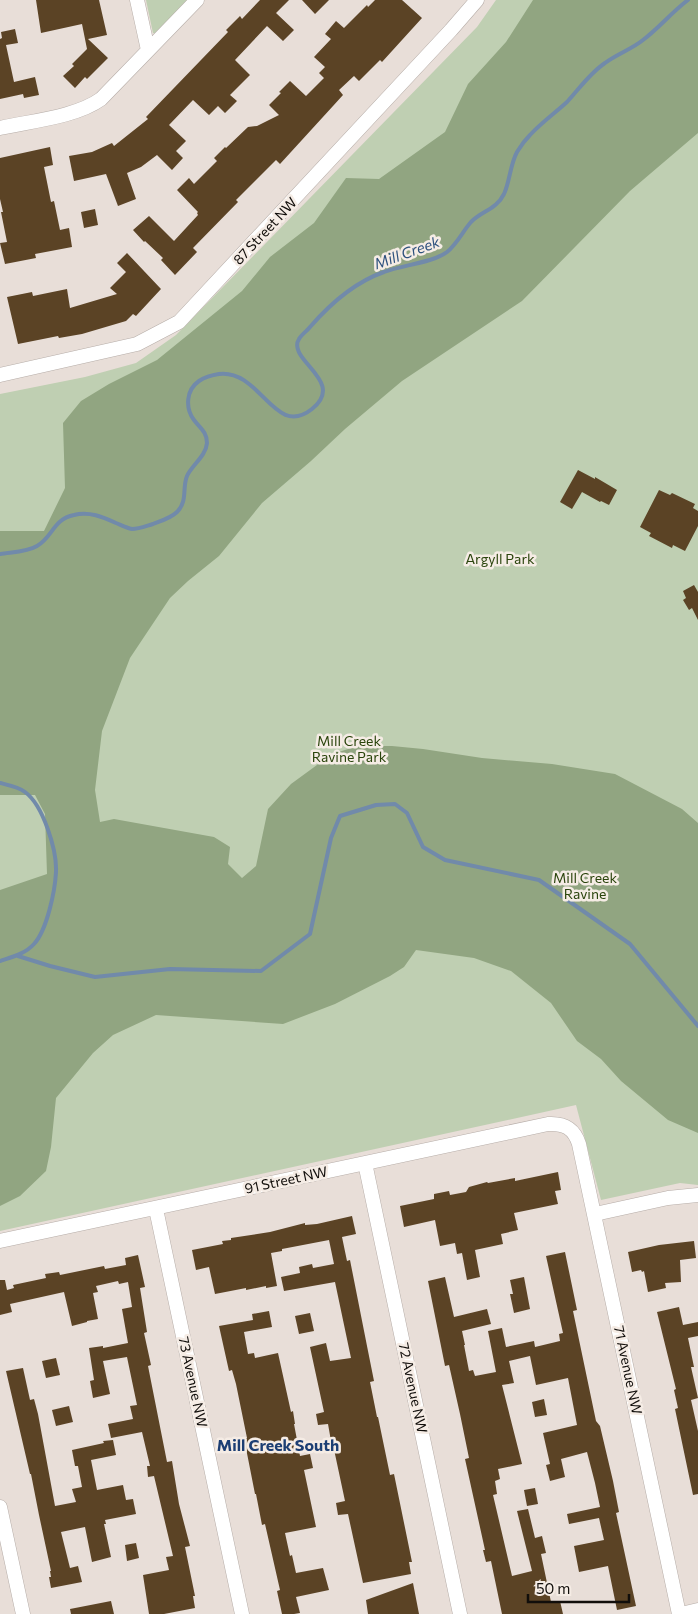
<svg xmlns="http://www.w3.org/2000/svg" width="698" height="1614" font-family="Commissioner,sans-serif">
  <rect width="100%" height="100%" fill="#e8ded8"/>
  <path fill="#bfcfb2" d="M146,0H191L158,34L153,33Z
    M496,0H698V1185L680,1183L601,1200L576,1105L0,1231V394L85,377L136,363L176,335L477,27Z"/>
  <path fill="#91a581" d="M533,0H698V133L630,191L522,301L402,381L345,429L311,461L262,503L219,556L188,581L170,598L130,658L102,731L95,790L100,822L114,819L214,837L230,847L228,864L242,878L256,866L268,809L291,784L332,754L358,746H392L423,749L482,758L552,764L615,774L682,809L698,823V1133L668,1120L621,1081L601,1059L577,1041L551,1003L511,971L474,958L416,950L404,967L390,976L335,1004L283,1024L156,1015L113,1035L93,1053L56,1098L51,1147L46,1171L20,1196L0,1206V890L47,874L45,814L35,795H0V531H44L65,488L63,423L81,401L109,384L157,360L242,291L270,257L314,223L346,178L379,179L445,132L468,84L506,42Z"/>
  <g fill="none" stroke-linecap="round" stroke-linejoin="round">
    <path stroke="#718aaa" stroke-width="4" d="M0,554C12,552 27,552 37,546C53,537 53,519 74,515C89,511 103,517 116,523C121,525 126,528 132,529C139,529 146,526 153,524C161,521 171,518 177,512C188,501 182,488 187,476C192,465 206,456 207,443C207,432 200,428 194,420C185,408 186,390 199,381C205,377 212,375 219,374C261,369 274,439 312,409C347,381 286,360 299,339C301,335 307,331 310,327C330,304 355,282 384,272C402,265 432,263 447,252C457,244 463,231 471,222C483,210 496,210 504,194C510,181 510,165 517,152C520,147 526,139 530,135C541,123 555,113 567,102C579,89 590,73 605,63C617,54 632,49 643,40C659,28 672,12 688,0
      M0,783C8,785 19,787 25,792C43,805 57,850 56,872C55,891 47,930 34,944C25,954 12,957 0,961
      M18,956L50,966L95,977L170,969L261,971L310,934L331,838L340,816L376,805L395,804L407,813L423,847L445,860L539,880L630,944L698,1026"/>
  </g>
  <path fill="#5b4325" d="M36,0H99L107,35L88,39L108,58L87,79L85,77L75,88L63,76L74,66L72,64L87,49L82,24L41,33Z
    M260,0H289L276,13L294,30L283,41L267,26L235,60L250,75L230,95L237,101L225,113L218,106L209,115L193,100L169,125L186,141L176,151L183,158L172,170L157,155L141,167L127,173L136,199L118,206L106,174L74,181L69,156L92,152L112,143L114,146L148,119L146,117L228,32L226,30L240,16L242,19Z
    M302,0H329L315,14Z
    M375,0H402L422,18L382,62L380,60L359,81L354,76L339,90L343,95L333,106L280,164L276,160L236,200L238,202L193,248L197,252L175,275L161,260L163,258L145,241L144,242L133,230L149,216L174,241L198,215L197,213L198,212L177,190L189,178L194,184L217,161L214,158L225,147L226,148L248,127L257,126L279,115L269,105L281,93L279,92L290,81L306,96L324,78L319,73L325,67L314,57L331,39L325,34L336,21L344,28L367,5L368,7Z
    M15,29L18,43L6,45L14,82L35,77L39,95L24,98L23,94L0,99V39L2,38L1,32Z
    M50,147L53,165L44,167L51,202L54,201L60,230L69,228L72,247L35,254L36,258L5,264L0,243L7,242L1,212H3L0,199V158Z
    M95,209L98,225L84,228L81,212Z
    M127,253L161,289L136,316L133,314L126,321L82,334L59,338L58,336L18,344L7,297L32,292L33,296L67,289L70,308L117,294L110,288L126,272L117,263Z
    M578,470L595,479V477L617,490L609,505L601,501L600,502L582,492L572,509L560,502Z
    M659,490L670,495L672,493L695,504L693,508L698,511V526L685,551L673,545L672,548L649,536L651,533L640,527Z
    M694,585L698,592V620L692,608L689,610L683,600L686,598L683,591Z
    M558,1172L561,1190L555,1191L558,1204L514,1213L518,1230L501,1234L503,1244L475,1250L480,1277L467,1280L462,1253L457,1254L455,1243L440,1246L435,1220L404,1227L400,1206L434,1199V1194L449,1191L450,1195L466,1192L469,1187L487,1182L488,1183L515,1178V1181Z
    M352,1216L356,1234L342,1237L347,1261L350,1260L368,1351L374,1381L370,1382L377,1417H378L390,1475L394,1474L412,1562H409L411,1574L363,1583L348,1514L338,1515L336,1503L345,1501L332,1440L331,1441L328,1424L318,1425L316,1414L324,1412L310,1347L326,1343L330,1361L351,1358L335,1282L284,1291L281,1277L300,1273L299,1267L312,1264L313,1268L334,1264L329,1240L282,1249V1251L271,1253L277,1286L266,1288V1286L246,1290V1288L215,1294L209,1267L196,1270L192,1250L223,1244L222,1241L231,1240V1238L270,1232L305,1223V1225L317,1224Z
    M694,1241L696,1258L680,1260L681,1282L665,1283L666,1288L648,1292L644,1271L642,1272L641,1270L632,1272L628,1252L659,1245Z
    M565,1252L577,1310L573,1311L596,1421L600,1426L613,1481L619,1512L616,1513L636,1606L617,1610L608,1566L579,1572L574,1546L604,1540L599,1518L569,1524L567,1514L600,1507L595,1483L587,1452L561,1459L565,1477L550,1481L546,1465L550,1464L543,1433L577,1425L568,1378L536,1385L530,1356L509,1361L514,1383L502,1385L522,1464L498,1469L500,1479L495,1481L497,1494L493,1495L512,1576L532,1571L517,1511L528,1509L535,1538L542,1536L546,1553L541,1554L551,1602L560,1601L563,1614H502L491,1561L486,1562L483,1550H485L465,1459L469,1458L460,1414L449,1365L445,1366L428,1281L445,1277L454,1317L487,1309L491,1324L462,1331L465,1345H464L469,1371L473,1370L475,1376L496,1372L488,1331L502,1328L506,1347L534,1341L535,1347L560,1341L559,1334L563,1333L546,1256Z
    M138,1255L145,1287L140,1288L147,1332L144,1333L151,1365L148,1366L167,1462L172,1461L179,1504L190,1546L185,1547L195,1596H193L195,1608L164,1614H149L143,1575L169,1570L166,1557L173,1556L154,1476L148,1477L147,1466H150L142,1432L111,1438L108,1424L133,1419L130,1406L137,1405L127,1357L103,1361L110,1394L93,1398L90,1381L94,1380L89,1348L103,1346V1348L128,1343L122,1309L132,1307L128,1282L119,1284L118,1281L96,1286L98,1292L93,1293L98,1319L87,1321V1322L72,1326L64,1292L10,1304L12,1312L0,1315V1280H5L7,1290L14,1288L13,1285L46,1278L45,1274L59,1272L60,1275L104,1266L105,1269L126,1265L125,1258Z
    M524,1277L530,1309L514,1313L510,1294H513L510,1280Z
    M679,1307L683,1325L698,1322V1336L688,1338L694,1367H691L698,1398L691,1400L698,1431V1494L693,1495L675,1409L678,1408L674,1390L676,1389L657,1312Z
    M269,1311L272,1327L244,1332L248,1354L254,1353L255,1358L278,1353L291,1412L293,1411L295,1424H294L300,1456L310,1454L313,1468L304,1470L316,1527L285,1533L290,1556L292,1555L296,1573L323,1568L329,1590L296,1597L300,1613L294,1614H282L277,1591L280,1590L265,1524L262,1525L256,1494H255L244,1438H247L236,1384L232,1370L229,1371L219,1326L253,1320L252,1314Z
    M310,1313L314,1331L299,1334L295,1316Z
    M56,1358L60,1375L46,1378L42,1361Z
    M23,1368L30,1400L34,1399L38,1414L55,1506L76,1502L72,1489L82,1487L78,1466H75L72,1450L104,1443L103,1441L113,1440L116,1455L91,1460L97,1490L123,1485L126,1500L133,1499L136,1514L105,1520L106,1524H104L111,1557L92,1562L85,1527L61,1532L70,1568L78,1566L82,1582L51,1588L49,1577H51L50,1571H51L39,1515L31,1474H30L6,1371Z
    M544,1399L547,1415L535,1417L532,1402Z
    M69,1406L73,1422L56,1426L52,1410Z
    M535,1488L538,1504L527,1506L524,1490Z
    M136,1543L139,1558L127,1561L125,1545Z
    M413,1583L419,1614H368L366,1600Z
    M111,1601L114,1614H71L70,1609Z"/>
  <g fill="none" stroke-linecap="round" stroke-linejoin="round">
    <g stroke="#b6ada8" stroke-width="15">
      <path id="street" d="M137,0L148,50
        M0,128C31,121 76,117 101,99L197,0
        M0,375L137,344L179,322L451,30L477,0
        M365,1163L460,1614
        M156,1209L242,1614
        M595,1214L668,1198L698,1195
        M0,1241L548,1124C564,1123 574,1128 579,1144L679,1614
        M0,1507L23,1614
        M681,1614L698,1610"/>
    </g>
    <use href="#street" stroke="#fff" stroke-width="14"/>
  </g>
  <g text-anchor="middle" stroke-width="5" stroke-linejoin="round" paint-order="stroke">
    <g font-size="14" fill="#110e0b" stroke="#f5ece5">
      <text transform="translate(265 231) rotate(-47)" y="5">87 Street NW</text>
      <text transform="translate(286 1180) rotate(-12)" y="5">91 Street NW</text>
      <text transform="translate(628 1370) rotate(78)" y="5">71 Avenue NW</text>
      <text transform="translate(193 1382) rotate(78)" y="5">73 Avenue NW</text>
      <text transform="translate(413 1388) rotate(78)" y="5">72 Avenue NW</text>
    </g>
    <g font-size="14" fill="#2a440c" stroke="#f5ece5">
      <text x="500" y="564">Argyll Park</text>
      <text x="349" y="746">Mill Creek<tspan x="349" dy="16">Ravine Park</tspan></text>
      <text x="585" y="883">Mill Creek<tspan x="585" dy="16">Ravine</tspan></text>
    </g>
    <g font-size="15" font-style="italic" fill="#2c507d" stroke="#f5ece5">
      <text transform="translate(407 253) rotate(-20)" y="5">Mill Creek</text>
    </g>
    <g font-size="16" font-weight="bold" fill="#1c3e73" stroke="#f5ece5">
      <text x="278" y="1451">Mill Creek South</text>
    </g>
  </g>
  <path d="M528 1594v8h101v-8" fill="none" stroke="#110e0b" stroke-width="2.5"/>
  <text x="536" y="1594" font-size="15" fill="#110e0b" stroke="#f5ece5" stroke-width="4" paint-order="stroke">50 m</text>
</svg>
